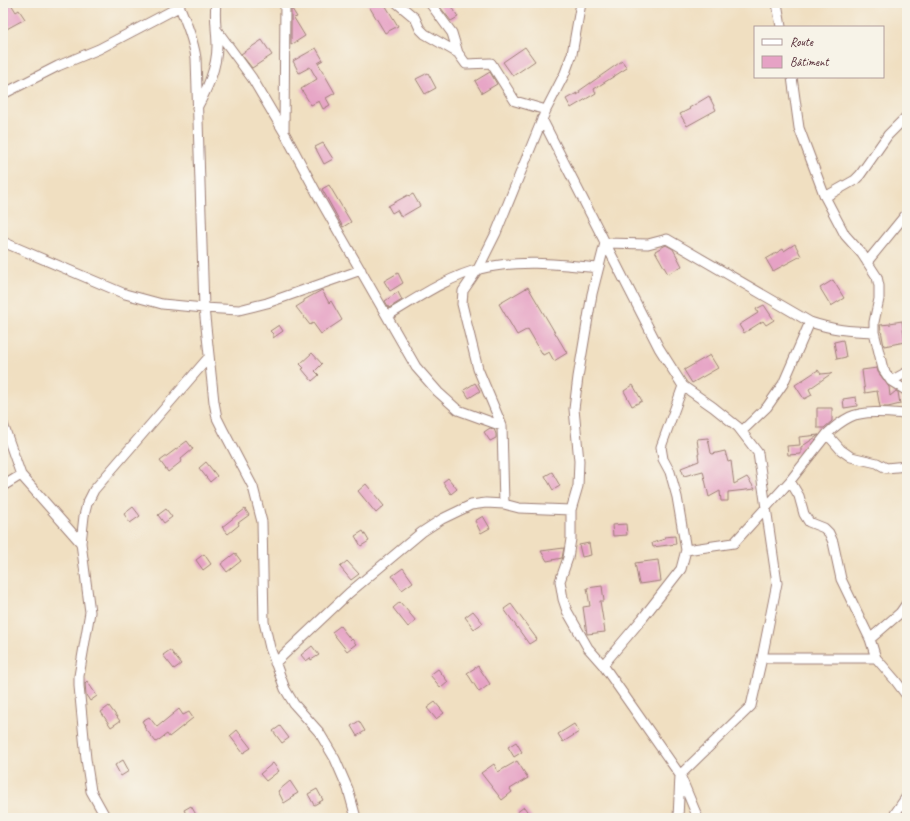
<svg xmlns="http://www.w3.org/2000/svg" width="910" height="821" font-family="Caveat,sans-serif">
  <rect width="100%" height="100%" fill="#f7f3e8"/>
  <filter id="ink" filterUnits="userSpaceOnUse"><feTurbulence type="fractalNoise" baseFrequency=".025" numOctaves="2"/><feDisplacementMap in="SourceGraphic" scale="8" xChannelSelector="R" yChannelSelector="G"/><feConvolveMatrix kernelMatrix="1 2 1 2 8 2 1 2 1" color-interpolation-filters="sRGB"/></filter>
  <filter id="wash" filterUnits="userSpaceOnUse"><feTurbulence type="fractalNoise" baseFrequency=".012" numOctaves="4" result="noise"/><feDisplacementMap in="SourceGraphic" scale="16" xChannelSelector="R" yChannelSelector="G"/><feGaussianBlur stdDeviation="0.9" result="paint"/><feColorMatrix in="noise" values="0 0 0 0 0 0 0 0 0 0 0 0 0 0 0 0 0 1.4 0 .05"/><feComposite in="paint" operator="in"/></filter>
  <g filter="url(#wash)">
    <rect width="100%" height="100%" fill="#f0dfc1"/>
    <g id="blocks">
      <path fill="#e6a2c5" d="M367,3H384L398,26L385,33Z
        M437,3H450L458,17L451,21Z
        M11,4L16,12L19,10L25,19L3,31V8Z
        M292,9L297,17L294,18L305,36L291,45V10Z
        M262,40L272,55L252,68L241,54Z
        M525,47L535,61L513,76L503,62Z
        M316,48L323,60L318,63L335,93L326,98L330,105L323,109L319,101L311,105L301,89L317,79L310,67L299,73L293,61Z
        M622,61L627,68L594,89L596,93L571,108L566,99L577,93V95L580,93L579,91Z
        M490,72L497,84L482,93L475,81Z
        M428,73L436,88L425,94L416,79Z
        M709,96L716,110L687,126L680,114L690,109L689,108Z
        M323,143L333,159L324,164L315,147Z
        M329,185L351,222L343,227L322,189Z
        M413,194L420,206L401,217L397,210L392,213L388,206L408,195L409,196Z
        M795,244L801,256L773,271L766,259L783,249L784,251Z
        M666,245L673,249L682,266L668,274L655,251Z
        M398,273L403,283L390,291L384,281Z
        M833,280L844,298L831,306L820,288Z
        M528,287L567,353L554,361L549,352L543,355L528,329L517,335L499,304Z
        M322,290L329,303L331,301L342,320L321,334L313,323L310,325L296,307L304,302V300Z
        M398,292L402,300L389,308L385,301Z
        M764,305L774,320L766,325L763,321L744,333L739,325L758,313L756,309Z
        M902,321L905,342L884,346L880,325L891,324L890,323Z
        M279,325L283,331L273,338V334L270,331Z
        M843,340L846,357L837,359L834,342Z
        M312,353L322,364L315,371L319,375L312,381L302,369L304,368L300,364Z
        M710,355L718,368L692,383L684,370Z
        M877,368L878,372L889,387L890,396L896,391L898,392L900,404L888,407H880L877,391L865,393L862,370Z
        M818,370L821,374L832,373L809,389L812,395L804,399L795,385Z
        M475,383L480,391L469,398L464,390Z
        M633,385L642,401L632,406L624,391Z
        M856,397L857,406L844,408L843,399Z
        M817,408H832V421L824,428H817Z
        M490,428L494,429L496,434V438L490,441L484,432Z
        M819,435L801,447V454L788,455L787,446L800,445L799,437Z
        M708,438L711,453L712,454L725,451L728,462L731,461L734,484L747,477L755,489L728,492V501H721L720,491L709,497L703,471L684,476L681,468L699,461L698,454H699L697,439Z
        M187,441L193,449L181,459L182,461L168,472L160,461Z
        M206,462L217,476L210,482L199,468Z
        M552,472L560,486L553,490L545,476Z
        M448,478L457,489L451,494L443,482Z
        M366,484L384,506L376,513L358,491Z
        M133,507L140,516L130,523L124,514Z
        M166,509L172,517L164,523L158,515Z
        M245,509L249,515L238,523L239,525L228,534L222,527Z
        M483,516L490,528L481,533L475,521Z
        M626,524L627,535L613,536L612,525Z
        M363,531L369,541L361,546L355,536Z
        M675,536L676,544L653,547L652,543L665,539L664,537Z
        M589,543L591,555L582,557L579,545Z
        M564,548L562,558L547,561L541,551Z
        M235,553L241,561L227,572L221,564Z
        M204,554L211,564L203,570L196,560Z
        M658,560L661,581L639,584L635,563Z
        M347,561L359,574L351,580L340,567Z
        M403,568L413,582L402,590L392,576Z
        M602,586L604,601H600L605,632L587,634L583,607L590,606L587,588Z
        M400,602L416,621L408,627L393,608Z
        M511,604L537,639L529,644L504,609Z
        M473,611L483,623L474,629L465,617Z
        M340,626L351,640L352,639L356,644L347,651L332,632Z
        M312,646L319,655L311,660L310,658L306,661L301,655Z
        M170,650L181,664L174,669L163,655Z
        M478,666L490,684L479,692L467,673Z
        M438,669L448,682L441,688L430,675Z
        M87,681L97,696L90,701L86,695L85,683Z
        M435,702L444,713L436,719L427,708Z
        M109,706L120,721L111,727L101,712Z
        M179,709L183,715L189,712L193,718L169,737L167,734L156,742L144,727L145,726L142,721L149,717L157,727Z
        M359,721L365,731L357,736L351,726Z
        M574,724L579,732L563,742L558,734Z
        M280,726L289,738L282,743L273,731Z
        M237,730L251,748L243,753L230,736Z
        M516,742L522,752L514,757L508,747Z
        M123,760L129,771L121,776L115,765Z
        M517,761L528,778L510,789L512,792L502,800L481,773L494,764L498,772Z
        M273,763L279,771L266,781L260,774Z
        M290,781L298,793L291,797L292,798L284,803L278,791Z
        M317,789L323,800L314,805L308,794Z
        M191,806L198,818H188L184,810Z
        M524,807L532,818H520L516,813Z"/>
    </g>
  </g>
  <g filter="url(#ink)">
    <use href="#blocks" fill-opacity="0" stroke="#9d7f76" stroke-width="1"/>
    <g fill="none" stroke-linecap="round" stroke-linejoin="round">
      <g stroke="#9d7f76" stroke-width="11">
        <path id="street" d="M178,3C186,21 193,38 196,58L204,308L214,402L217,418L223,430L253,487L262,522L264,622L270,648L285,689L294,704L319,732L335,759L348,789L356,818
          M397,3L415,18L420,29L425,34L458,53
          M430,3L452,33L458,53L466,64L491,63L515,101L546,110
          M777,3L781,27
          M216,29L252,78L284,132L322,203L416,367L438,392L458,410L502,426
          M792,77L799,128L825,197L845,235L862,254L877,277L879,286V299L874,322V332L883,369L891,381L907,391
          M3,94L58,66L99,49L179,7
          M197,108C207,89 217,68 217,46C217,32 214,17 216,3
          M542,119L659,348L683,386L713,407L738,427L758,453L777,583L762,658
          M284,132L285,3
          M825,197L855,180L860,175L888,135L907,116
          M3,242L125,294L162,304L204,308L239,310L267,303L361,270
          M867,262L907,213
          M387,316C414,300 449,276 480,269C518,259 559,264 598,268
          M891,381L907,372
          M683,386L661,447L663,459L670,472L677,497L686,550
          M3,424L21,475L81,543
          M742,431L767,407L783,384L810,322
          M827,434L841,450L851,457L877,463L886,468L907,466
          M790,481L799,496L804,514L809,522L824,528L829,533L833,542L841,579L870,639L876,658L895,680L907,696
          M3,486L21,475
          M504,504L502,426L478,369L462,304L463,291L478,269L496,233L546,110L565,73L572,54L581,3
          M870,639L900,613L907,603
          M275,663L349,593L422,532L442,519L471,505L486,503L504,504L519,508L571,510
          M603,665L642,619L681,569L686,550L734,543L790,481L827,434C834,427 842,421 850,417C864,410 892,413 907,414
          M106,818L91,791L86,759L79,686V676L90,612L81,543L84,516L87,504L94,490L209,357
          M678,818L680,775L751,706L762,658H876
          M698,818L680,775L603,665L588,648L567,611L563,599L560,581L568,558L571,539V510L578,486L579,461L574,409L578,377L592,294L605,243L648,244L667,239L810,322C834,330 849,331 874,332
          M892,818L907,796"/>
      </g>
      <use href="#street" stroke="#fff" stroke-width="9"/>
    </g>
  </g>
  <rect width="910" height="821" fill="none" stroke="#f7f3e8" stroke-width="16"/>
  <rect x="754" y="26" width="130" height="52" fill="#f7f3e8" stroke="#b29e9c"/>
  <rect x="762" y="39" width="20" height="6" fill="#ffffff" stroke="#b29e9c"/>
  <text x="790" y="46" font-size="12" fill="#4a1f2b">Route</text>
  <rect x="762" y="56" width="20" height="12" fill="#e6a2c5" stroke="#b29e9c"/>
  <text x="790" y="66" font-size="12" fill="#4a1f2b">Bâtiment</text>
</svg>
